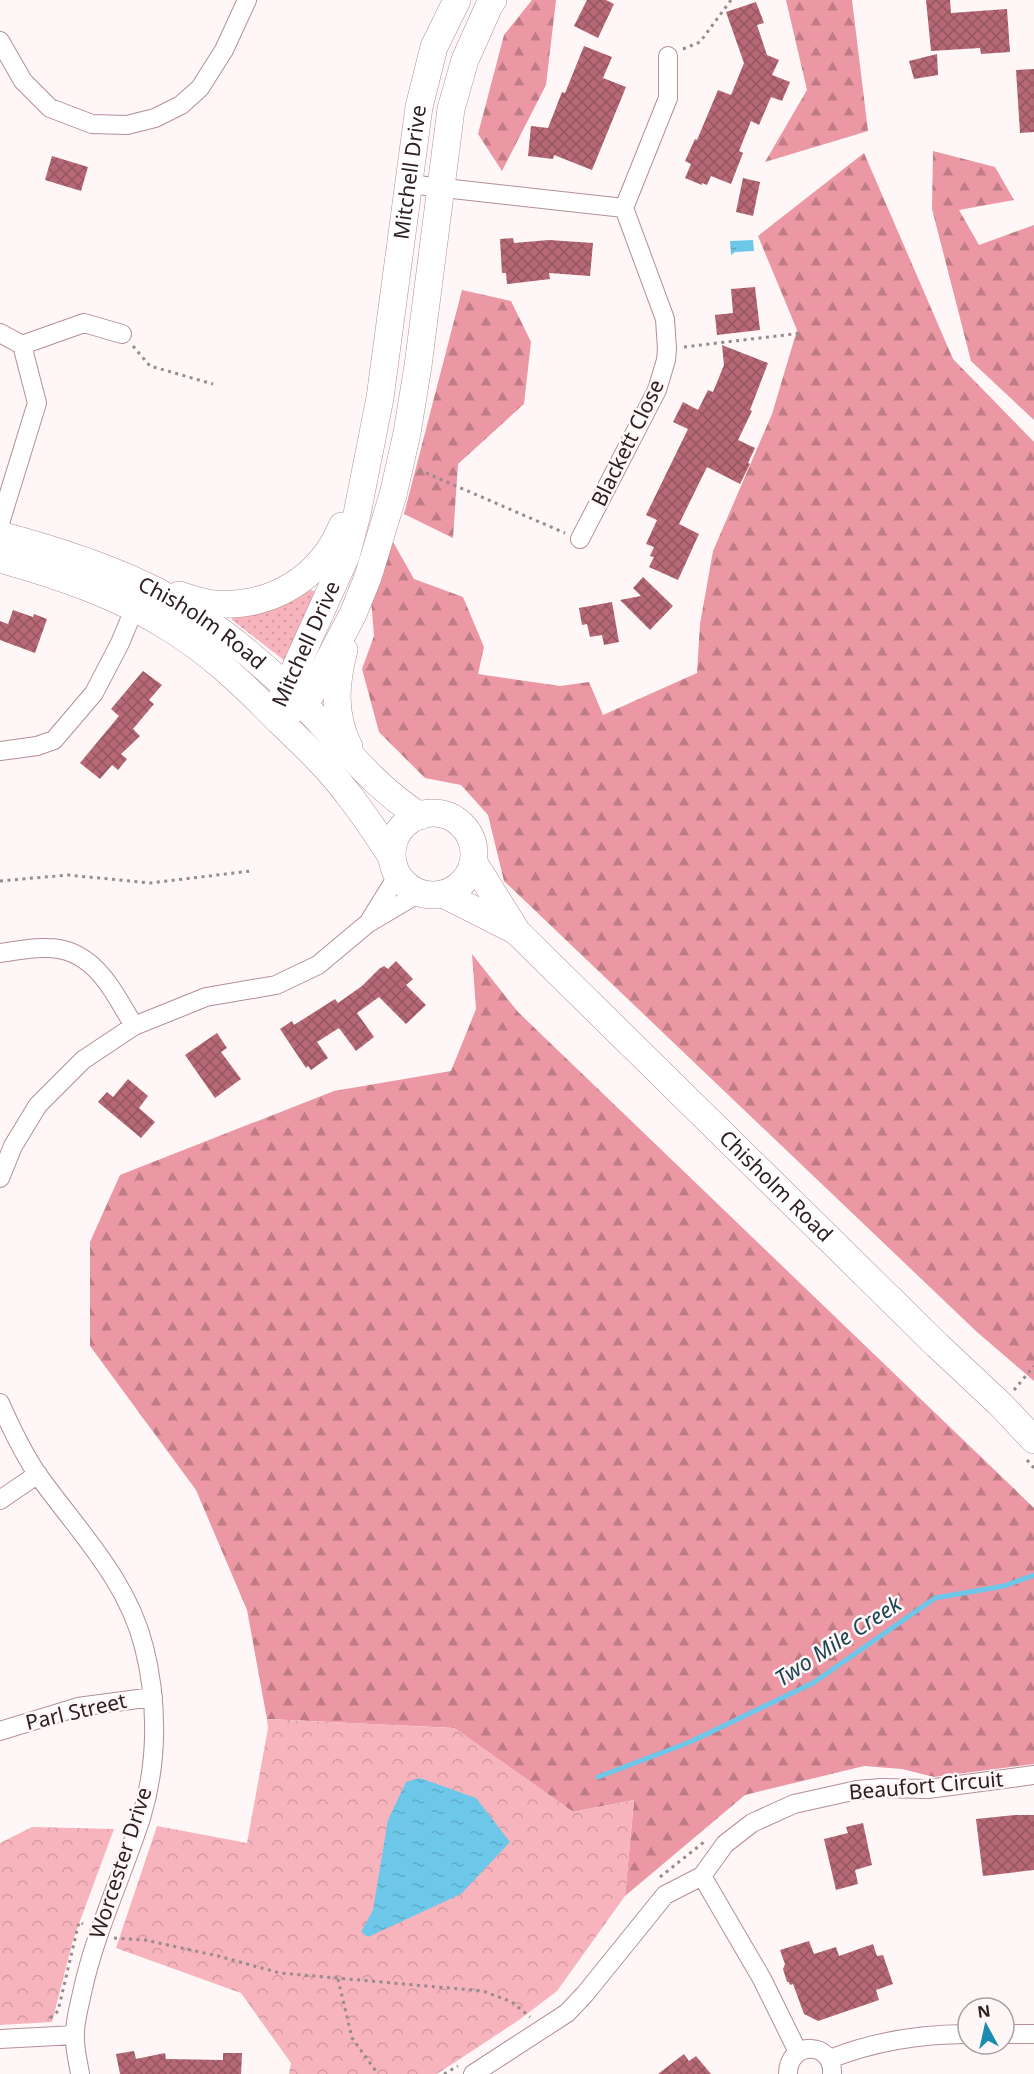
<svg xmlns="http://www.w3.org/2000/svg" width="1034" height="2074" font-family="'Noto Sans',sans-serif">
  <defs>
    <pattern id="grass-dots" width="8" height="8" patternUnits="userSpaceOnUse" patternTransform="scale(1.5)"><rect width="8" height="8" fill="#f7b4bd"/><path d="M2 2h.1M6 6h.1" fill="none" stroke="#d49aa2" stroke-width="1.8" stroke-linecap="round"/></pattern>
    <pattern id="forest-firs" width="22" height="20" patternUnits="userSpaceOnUse" patternTransform="scale(1.5)"><rect width="22" height="20" fill="#eb98a4"/><path d="M5 1l3.5 6h-7zM16 11l3.5 6h-7z" fill="#bf7c85"/></pattern>
    <pattern id="park-crowns" width="20" height="18" patternUnits="userSpaceOnUse" patternTransform="scale(1.5)"><rect width="20" height="18" fill="#f7b4bd"/><path d="M2 6a3 3 0 1 1 6 0M12 15a3 3 0 1 1 6 0" fill="none" stroke="#d49aa2"/></pattern>
    <pattern id="water-ripples" width="26" height="14" patternUnits="userSpaceOnUse" patternTransform="scale(1.5)"><rect width="26" height="14" fill="#6cc7e9"/><path d="M2 4q2-2 4 0t4 0M15 11q2-2 4 0t4 0" fill="none" stroke="#5eabc8"/></pattern>
    <pattern id="building-cross-hatch" width="8" height="8" patternUnits="userSpaceOnUse" patternTransform="scale(1.5)"><rect width="8" height="8" fill="#b66975"/><path d="M0 0l8 8M0 8l8-8" fill="none" stroke="#945660"/></pattern>
  </defs>
  <rect width="100%" height="100%" fill="#fef6f7"/>
  <path fill="url(#grass-dots)" d="M305,588L322,594L285,661L232,620L233,611Z"/>
  <path fill="url(#forest-firs)" d="M532,0H556L546,85L502,171L478,134L504,35Z
    M786,0H852L868,131L765,162L807,90Z
    M933,151L995,167L1014,200L959,210L979,245L1034,225V420L971,361L932,209Z
    M864,153L953,359L1034,442V1381L977,1332L504,881L488,815L461,785L425,778L379,732L362,669L374,636L371,599L392,540L414,579L463,597L484,647L478,674L560,686L589,682L603,715L697,673L700,624L713,551L772,414L797,330L758,236Z
    M462,290L511,301L531,342L524,404L458,464L453,538L404,514Z
    M472,954L518,1012L1034,1508V1764L934,1777L902,1769L864,1766L745,1795L625,1896L634,1800L573,1812L454,1728L267,1719L247,1610L196,1490L90,1346V1242L120,1175L334,1091L451,1071L476,1009Z"/>
  <path fill="url(#park-crowns)" d="M267,1719L454,1728L573,1812L634,1800L625,1896L557,1991L519,2020L437,2074H289L291,2063L241,1993L116,1948L157,1826L247,1843L268,1728Z
    M32,1827L114,1829L73,1940L52,2022L0,2025V1843Z"/>
  <path fill="url(#water-ripples)" d="M753,240L754,251L735,252L731,255L730,241Z
    M420,1778L476,1798L510,1842L461,1894L368,1937L361,1932L373,1910L388,1820L406,1782Z"/>
  <g fill="none" stroke-linecap="round" stroke-linejoin="round">
    <path stroke="#6cc7e9" stroke-width="5" d="M598,1777L690,1742L813,1683L935,1598L1004,1586L1034,1575"/>
  </g>
  <path fill="url(#building-cross-hatch)" d="M587,0H606L614,4L598,38L574,26Z
    M926,0H950L951,13L1007,9L1010,52L981,54L980,48L931,51Z
    M756,2L764,23L757,25L767,55L779,60L772,75L790,82L782,101L771,97L759,125L751,121L739,151L743,153L731,184L711,176L707,185L702,183V185L685,178L691,164L685,161L695,139L697,140L718,90L731,95L744,63L726,12Z
    M584,46L612,57L603,78L626,87L592,170L554,155L553,159L528,156L531,126L548,128L562,92L565,93Z
    M937,54L938,75L914,79L909,61Z
    M1034,69V132L1020,133L1016,70Z
    M52,156L88,167L81,191L45,180Z
    M743,178L760,182L753,216L736,212Z
    M513,238L514,243L549,240L593,243L590,276L549,273L550,279L507,284L506,273H502L500,239Z
    M755,287L760,330L717,335L715,315L733,313L731,289Z
    M722,345L768,363L750,410L752,411L738,440L755,448L748,463L750,464L740,484L707,467L679,524L699,534L678,580L649,567L654,557L650,556L654,547L646,544L657,520L646,515L688,429L673,422L683,402L698,410L708,390L713,392L724,365Z
    M643,577L673,606L650,630L620,600L641,596L633,588Z
    M612,602L619,642L604,645L602,635L590,637L587,624L582,625L579,608Z
    M13,610L33,617L34,614L47,619L35,653L0,640V621L8,624Z
    M143,671L162,685L149,700L154,704L133,729L140,736L121,754L127,759L118,770L112,765L100,779L80,763L119,716L111,709Z
    M396,961L413,979L406,985L426,1005L406,1024L379,997L357,1013L374,1037L356,1051L339,1028L317,1042L328,1058L311,1070L308,1066L306,1068L280,1029L292,1021L294,1025L335,999L338,1003L362,986L379,969L384,966L388,969Z
    M217,1033L227,1048L221,1052L241,1079L215,1098L185,1055Z
    M128,1079L148,1096L139,1108L155,1122L141,1138L98,1102L107,1092L113,1097Z
    M1015,1815H1034V1870L983,1876L976,1819Z
    M863,1823L872,1865L855,1870L858,1884L836,1890L824,1839L848,1833L846,1827Z
    M809,1941L814,1954L836,1947L839,1956L873,1944L877,1956L883,1955L893,1984L876,1990L879,2000L818,2021L804,2014L793,1984L790,1985L789,1982H787L783,1969L785,1964L780,1950Z
    M134,2051L136,2059L165,2053L166,2059L223,2060V2053H242L241,2074H120L116,2054Z
    M684,2054L689,2061L696,2056L711,2074H658Z"/>
  <g fill="none" stroke-linecap="round" stroke-linejoin="round">
    <g stroke="#b48f94" stroke-width="20">
      <path id="street" d="M0,41L23,81L50,108L92,124L127,125L155,118L181,105L200,88L224,50L247,0
        M408,184L624,208L665,319L667,349L666,360L657,390L580,539
        M624,208L668,98V56
        M0,333L22,345
        M0,523L37,403L22,345L84,323L122,334
        M0,751L37,746L54,740L94,693L120,643L138,600
        M370,920L398,875
        M0,953C15,951 32,947 47,948C94,948 113,991 134,1026
        M0,1178L13,1146L38,1105L83,1060L134,1026L206,997L276,985L318,965L367,924L419,893
        M0,1403C11,1428 23,1453 38,1475C78,1531 127,1579 144,1647C158,1702 158,1763 141,1818C122,1877 95,1932 82,1993C79,2007 75,2020 75,2034C74,2047 78,2061 80,2074
        M0,1500L38,1474
        M0,1731L78,1707L153,1697
        M1004,2034H1034
        M0,2039L75,2035
        M798,2052L762,1979L702,1876L725,1844L752,1823L794,1804L857,1790L881,1788L928,1789L1034,1775
        M830,2059C875,2041 920,2034 968,2034
        M473,2074L567,2013L585,1994L665,1895L702,1876
        M788,2074C788,2040 834,2041 832,2074"/>
    </g>
    <g stroke="#b48f94" stroke-width="28">
      <g id="secondary">
        <path id="s1" d="M0,535C49,548 100,564 146,586C198,611 244,647 286,687C331,729 367,783 420,816"/>
        <path d="M0,559C57,575 117,595 168,627C209,652 243,684 276,718C301,742 327,766 348,794C364,814 378,836 392,857"/>
        <path d="M179,595C190,598 202,603 214,604C271,608 321,578 342,526"/>
        <path d="M344,650C335,684 333,715 349,747"/>
        <path d="M274,715L305,705L353,614L368,577L393,495L407,433L418,366L451,109L465,60L489,6L493,0"/>
        <path id="s2" d="M274,715L346,556L357,514L380,398L419,107L434,47L457,0"/>
        <circle cx="433" cy="854" r="41"/>
        <path id="s3" d="M474,863L517,932L937,1345L1001,1405L1034,1440"/>
        <path d="M443,894L516,931"/>
      </g>
    </g>
    <path stroke="#968b8d" stroke-width="3" stroke-dasharray="3 4.5" stroke-linecap="butt" d="M683,49L700,42L731,0
      M133,346L150,366L213,384
      M684,347L802,333
      M419,470L565,533
      M0,881L68,875L150,883L251,871
      M1014,1390L1034,1366
      M1027,1460L1034,1468
      M660,1877L704,1842
      M114,1938L145,1940L218,1956L280,1973L483,1991L512,2002L530,2017
      M338,1979L352,2038L378,2074
      M50,2018L58,2011L79,1922L83,1924
      M444,2074L458,2066"/>
    <use href="#street" stroke="#fff" stroke-width="18"/>
    <use href="#secondary" stroke="#fff" stroke-width="27"/>
  </g>
  <g text-anchor="middle" stroke-width="5" stroke-linejoin="round" paint-order="stroke">
    <g font-size="21" fill="#2e2022" stroke="#fef6f7">
      <text dy="7" stroke="none"><textPath href="#s2" startOffset="564">Mitchell Drive</textPath></text>
      <text transform="translate(628 443) rotate(-64)" y="7">Blackett Close</text>
      <text dy="7" stroke="none"><textPath href="#s1" startOffset="222">Chisholm Road</textPath></text>
      <text dy="7" stroke="none"><textPath href="#s2" startOffset="78">Mitchell Drive</textPath></text>
      <text dy="7" stroke="none"><textPath href="#s3" startOffset="444">Chisholm Road</textPath></text>
      <text transform="translate(76 1712) rotate(-13)" y="7">Parl Street</text>
      <text transform="translate(926 1786) rotate(-5)" y="7">Beaufort Circuit</text>
      <text transform="translate(121 1863) rotate(-72)" y="7">Worcester Drive</text>
    </g>
    <g font-size="22" font-style="italic" fill="#1b4452" stroke="#fef6f7">
      <text transform="translate(838 1641) rotate(-33)" y="8">Two Mile Creek</text>
    </g>
  </g>
  <g transform="translate(986 2026) rotate(352)"><circle r="28" fill="#fef6f7" stroke="#aba0a2" stroke-width="1.5"/>
  <path d="M0-4.5L10 22L0 15L-10 22Z" fill="#188db0"/>
  <text y="-9" font-size="16" font-weight="bold" text-anchor="middle" fill="#2e2022">N</text>
  </g>
</svg>
